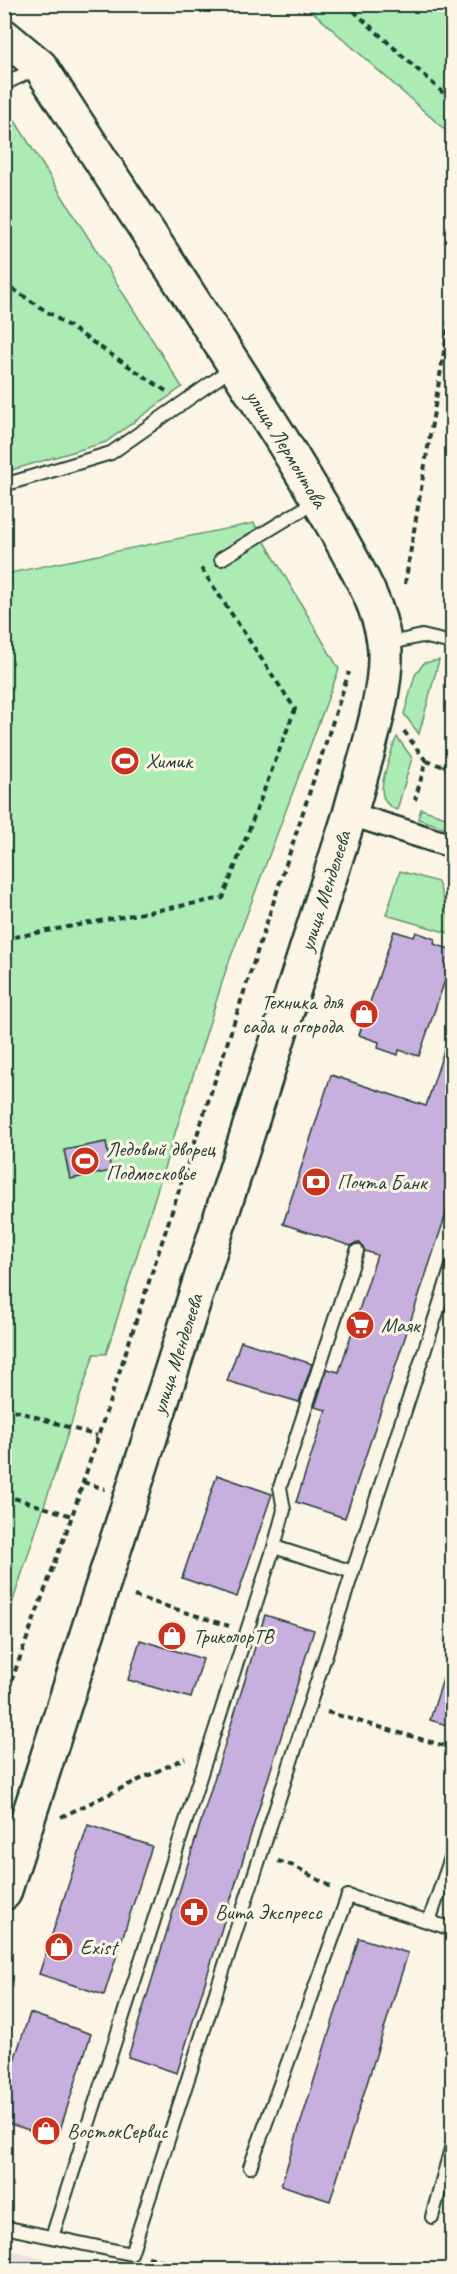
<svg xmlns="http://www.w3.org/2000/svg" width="457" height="2274" font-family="Caveat,sans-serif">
  <rect width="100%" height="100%" fill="#fcf5e5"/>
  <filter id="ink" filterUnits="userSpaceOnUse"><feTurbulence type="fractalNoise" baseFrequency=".0167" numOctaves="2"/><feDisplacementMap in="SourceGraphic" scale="12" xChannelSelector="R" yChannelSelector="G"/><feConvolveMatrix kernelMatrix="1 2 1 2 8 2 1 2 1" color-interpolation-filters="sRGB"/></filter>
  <g filter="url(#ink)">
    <path fill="#ece0e3" d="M4,2248H5L75,2269H5Z"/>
    <path fill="#acebb3" stroke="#669474" stroke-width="1.5" d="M305,5H452V136Z
      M5,105L182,387L106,442L5,472Z
      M254,523L339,669L226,970L106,1354H94L5,1625V574Z
      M439,660L419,734L404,714L415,675L424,663Z
      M397,737L412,758L397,810C374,801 383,778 389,760C391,752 393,744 397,737Z
      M421,809L452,819V830L418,819Z
      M400,871L438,882L452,926V934L386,915Z"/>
    <path fill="#c7afde" stroke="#1f3d34" stroke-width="1.5" d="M394,931L414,937L416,932L435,939L434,944L453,950V957L419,1056L399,1050L398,1055L378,1048L379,1042L359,1035Z
      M448,1038L453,1039V1193L345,1518L296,1502L326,1410L315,1407L327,1369L339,1372L377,1255L365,1251L360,1243H355L351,1246L283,1224L331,1075L426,1106Z
      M106,1142L111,1171L70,1179L64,1150Z
      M241,1341L312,1364L299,1402L227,1381Z
      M217,1475L272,1494L237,1597L182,1578Z
      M265,1615L314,1630L177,2073L128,2057Z
      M140,1640L203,1659L191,1698L128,1680Z
      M448,1663L453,1664V1727L430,1720Z
      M88,1825L152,1846L104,1995L39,1974Z
      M359,1938L408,1953L330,2201L281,2185Z
      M30,2013L91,2034L57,2139L4,2122V2090Z"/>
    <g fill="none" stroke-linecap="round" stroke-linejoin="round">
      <g stroke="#1f3d34" stroke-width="16">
        <path id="service" d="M4,84L39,67
          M4,485L111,453L234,367
          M221,559L318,500
          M386,644L422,636L452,643
          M274,1547L284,1510L280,1487L357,1251
          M429,1921L452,1855
          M250,2167L348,1896L452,1929
          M432,2217L452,2145
          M4,2227L131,2254L452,1266
          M52,2237L274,1547L353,1572"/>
      </g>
      <g stroke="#1f3d34" stroke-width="27">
        <path id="minor" d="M350,814L452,846"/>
      </g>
      <g stroke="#1f3d34" stroke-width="38">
        <g id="secondary">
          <path id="s1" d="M4,36L40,66C120,191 203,314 282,440C303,475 325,510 344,545C361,576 379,607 384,641C391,687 362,768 350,814L4,1893"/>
        </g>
      </g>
      <path stroke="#1f3d34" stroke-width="4" stroke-dasharray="6 4.5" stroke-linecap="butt" d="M346,4L452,101
        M4,283L166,391
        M405,584L452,304
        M448,684L452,692
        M404,731L426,761L415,800
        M426,761L452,769
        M443,767L452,761
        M4,939L223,898L295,709L199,565
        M4,1407L97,1436
        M83,1482L105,1489
        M4,1495L72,1516
        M134,1596L229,1626
        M4,1701L72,1516L349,672
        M327,1712L452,1748
        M61,1817L185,1758
        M278,1861L294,1866L333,1888
        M148,2257L206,2270"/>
      <use href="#service" stroke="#fcf5e5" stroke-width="12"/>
      <use href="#minor" stroke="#fcf5e5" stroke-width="22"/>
      <use href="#secondary" stroke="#fcf5e5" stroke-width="33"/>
    </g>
  </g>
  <defs>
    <g id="stadium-disc" transform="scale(1.5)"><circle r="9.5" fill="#c8321e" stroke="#fcf5e5"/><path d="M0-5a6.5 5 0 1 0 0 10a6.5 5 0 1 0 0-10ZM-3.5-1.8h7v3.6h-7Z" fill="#fff"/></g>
    <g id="shop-disc" transform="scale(1.5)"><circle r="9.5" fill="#c8321e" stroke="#fcf5e5"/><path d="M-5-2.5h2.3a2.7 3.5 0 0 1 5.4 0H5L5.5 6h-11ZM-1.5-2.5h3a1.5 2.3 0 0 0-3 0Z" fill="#fff"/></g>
    <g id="bank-disc" transform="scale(1.5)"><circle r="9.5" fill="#c8321e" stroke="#fcf5e5"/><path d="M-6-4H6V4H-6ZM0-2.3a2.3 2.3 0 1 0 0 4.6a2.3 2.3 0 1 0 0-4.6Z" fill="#fff"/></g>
    <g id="supermarket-disc" transform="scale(1.5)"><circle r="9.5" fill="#c8321e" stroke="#fcf5e5"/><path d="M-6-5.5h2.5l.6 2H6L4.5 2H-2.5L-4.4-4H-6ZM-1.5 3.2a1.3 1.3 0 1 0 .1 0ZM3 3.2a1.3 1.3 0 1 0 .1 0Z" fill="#fff"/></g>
    <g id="pharmacy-disc" transform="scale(1.5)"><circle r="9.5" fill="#c8321e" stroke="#fcf5e5"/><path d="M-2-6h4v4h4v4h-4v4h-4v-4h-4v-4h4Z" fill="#fff"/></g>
  </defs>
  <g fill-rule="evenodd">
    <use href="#stadium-disc" x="125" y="761"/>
    <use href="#shop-disc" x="364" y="1014"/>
    <use href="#stadium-disc" x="85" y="1161"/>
    <use href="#bank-disc" x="316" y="1182"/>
    <use href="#supermarket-disc" x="360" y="1325"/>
    <use href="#shop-disc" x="172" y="1636"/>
    <use href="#pharmacy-disc" x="194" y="1912"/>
    <use href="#shop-disc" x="59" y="1947"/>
    <use href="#shop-disc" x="46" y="2131"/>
  </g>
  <g text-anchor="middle" stroke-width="6" stroke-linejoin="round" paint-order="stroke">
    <g font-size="21" fill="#1f3d34" stroke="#fcf5e5">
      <text dy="7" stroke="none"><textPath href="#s1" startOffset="502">улица Лермонтова</textPath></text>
      <text transform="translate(325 891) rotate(-72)" y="7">улица Менделеева</text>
      <text transform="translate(177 1354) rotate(-72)" y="7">улица Менделеева</text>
    </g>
    <g font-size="21" fill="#1f3d34" stroke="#fcf5e5" text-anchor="start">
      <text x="146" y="768">Химик</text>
      <text x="343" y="1009" text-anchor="end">Техника для<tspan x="343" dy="24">сада и огорода</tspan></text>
      <text x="106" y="1156">Ледовый дворец<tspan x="106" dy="24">Подмосковье</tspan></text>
      <text x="337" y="1189">Почта Банк</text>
      <text x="381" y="1332">Маяк</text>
      <text x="193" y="1643">ТриколорТВ</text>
      <text x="215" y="1919">Вита Экспресс</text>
      <text x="80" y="1954">Exist</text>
      <text x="67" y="2138">ВостокСервис</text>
    </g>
  </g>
  <rect width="457" height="2274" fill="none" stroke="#fcf5e5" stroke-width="24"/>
  <rect x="12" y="12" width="433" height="2250" fill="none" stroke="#1f3d34" stroke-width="2" filter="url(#ink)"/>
</svg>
